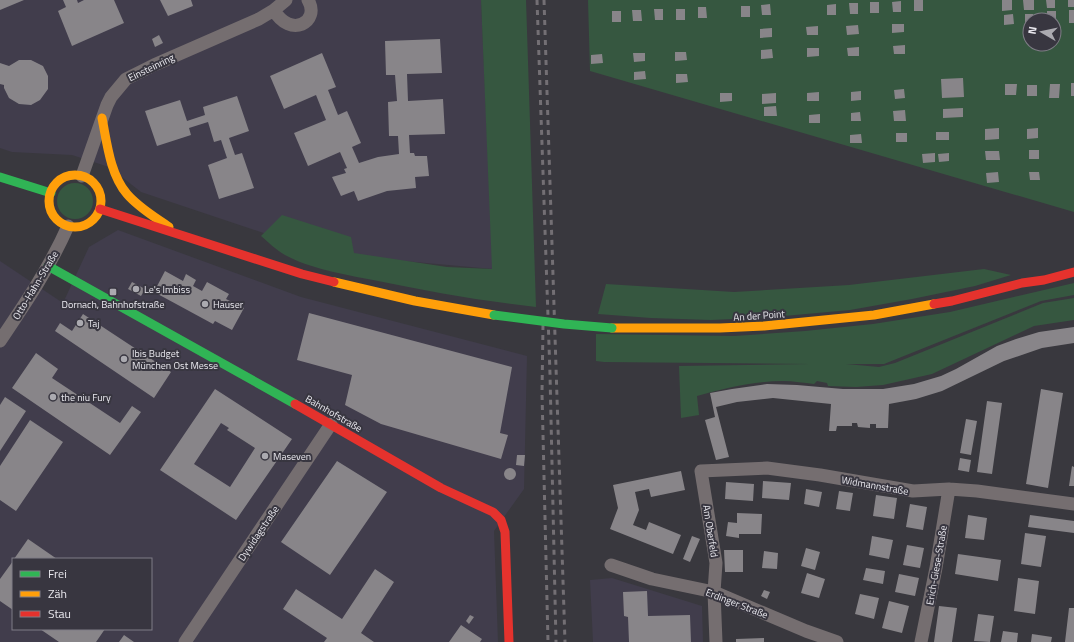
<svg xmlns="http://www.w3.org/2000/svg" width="1074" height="642" font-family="'Titillium Web',sans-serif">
  <rect width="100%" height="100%" fill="#39383e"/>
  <path fill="#413d4c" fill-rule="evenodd" d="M0,0H481L493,269L326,254L141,192L109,167L72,155L12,152L0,148Z
    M118,230L301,297L527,356L524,489L494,531L498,642H0V261L63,303L89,247ZM13,559H151V629H13Z
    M612,578L702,606L703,642H593L590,580Z"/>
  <path fill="#365740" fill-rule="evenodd" d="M481,0H526L536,307C481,301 427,291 373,280C346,275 308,268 285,255C276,250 268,242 261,236L282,215L351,237L354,253L447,267L492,269Z
    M588,0H1074V212L590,71ZM1030,20H1054V44H1030Z
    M57 201a18 18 0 1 1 36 0a18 18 0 1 1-36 0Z
    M984,269L1011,275L975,286L912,299L850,310L773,317L711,320L651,318L598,314L606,284L734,292L849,285Z
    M1074,283V295L1041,301L884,364H846L879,367L895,363L1043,303L1074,298V320L1034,326L932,374L883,385L856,387L828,386L827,383L817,381L814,384C804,383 794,381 783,381C754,381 725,388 697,396L699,415L681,418L679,366L810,364L604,362L596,361V334L734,336L805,331L873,324L950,312Z"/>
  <path fill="#888589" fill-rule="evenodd" d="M0,0H24L0,10Z
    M63,0H77L78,3L84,0H114L124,23L72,46L58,11L66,7Z
    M160,0H191L193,6L168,16Z
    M914,0H923V11H914Z
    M1002,0H1012V10L1002,11Z
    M1023,0H1034V10H1024Z
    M1046,0H1055V8H1047Z
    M1068,0H1074V7H1068Z
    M901,1V12H893L892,2Z
    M870,2H879V13H870Z
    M849,3H858V14H850Z
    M770,4L771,15H762L761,5Z
    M836,4V15H827V5Z
    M741,6H750V17H741Z
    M698,7H706L707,18H698Z
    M654,9H663V20H655Z
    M676,9H685V20H676Z
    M632,10H641L642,21H633Z
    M1069,10H1074V23H1069Z
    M612,11H621V22H612Z
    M1047,11H1056V24H1054V20H1047Z
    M1013,14L1014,24L1004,25V15Z
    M1025,14H1033L1034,20H1030V25H1025Z
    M892,24H904V32L892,33Z
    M858,25L859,34L847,35L846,26Z
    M818,26V35H807L806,27Z
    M772,28V37L760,38V29Z
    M159,35L163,43L155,47L152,39Z
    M440,39L442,73L407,74L408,101L443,99L445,134L409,135L410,153H414L415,156H427L429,176L415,177L416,188L387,191L358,201L354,191L341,196L332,177L346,173L344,169L347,168L340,152L308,166L294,133L326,120L316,95L284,109L270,76L322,53L336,87L328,90L338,115L347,111L361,143L352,147L359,163L378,157L399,154L398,136H389L388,102L397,101L395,75H386L385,41Z
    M905,45V54H894L893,46Z
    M859,47V56H848L847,48Z
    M807,48H819V56L807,57Z
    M772,49L773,58L761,59V50Z
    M675,52H686L687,60L675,61Z
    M633,53H645V61L634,62Z
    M602,54L603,63L591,64V55Z
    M19,60H31L43,66L48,76V89L40,100L31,105L19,104L9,98L4,88V85L0,84V63L9,66Z
    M645,71L646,79L634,80V72Z
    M676,74H687L688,82L676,83Z
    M963,78L964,97L942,98L941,79Z
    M1071,83H1074V96H1071Z
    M1005,84H1017L1016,95H1005Z
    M1050,84H1060L1059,98H1049Z
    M1027,85H1037V96H1027Z
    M904,89L905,98L895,99L894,90Z
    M861,91V100L851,101V92Z
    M819,92V101H807V93Z
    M720,93H732V101L720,102Z
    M776,93V103L762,104V94Z
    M237,96L249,131L229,138L235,155L242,153L254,188L219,199L208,165L227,158L221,140L214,142L208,122L189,128L191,135L157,146L145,111L180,100L187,121L205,115L203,107Z
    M776,106L777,116H764V107Z
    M963,108V117L943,118V109Z
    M905,110L906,121H894L893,111Z
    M860,112L861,121H851V113Z
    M820,114V123H809V115Z
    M999,128V139L985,140V129Z
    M1038,128V138L1027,139V129Z
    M936,132H949V140H936Z
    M896,133H907V142H896Z
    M861,134L862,143H850V135Z
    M1029,150H1039V159H1029Z
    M985,151H999L1000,160H986Z
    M935,153V162L923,163L922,154Z
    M949,153V161L939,162L938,154Z
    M998,172L999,182L987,183L986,173Z
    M1029,172H1039L1040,180H1030Z
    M165,271L183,281L186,274L196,280L193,286L202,291L207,282L229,294L226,299L244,308L232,330L215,321L213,324L154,292Z
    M132,282L145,289L141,296L128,289Z
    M309,313L512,367L500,433L508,435L501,459L381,424L345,405L352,375L297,360Z
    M83,314L171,372L154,398L55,331L60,323L72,331Z
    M1074,327V343L1042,348L1004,361L942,391L916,399L889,404L888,428H876V424H870V428L858,427L857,423H852V426H837L836,431H829L831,404L773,398L737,402L716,407L729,457L716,460L705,420L715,417L710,393L732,389L767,384L797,385L843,389H883L914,384L941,376L956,369L997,346L1016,339L1039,332Z
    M36,353L58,369L52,378L120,423L132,406L141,412L110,455L12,388Z
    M215,389L292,439L236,520L160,470ZM221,423L229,428L227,430L255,448L230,487L194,464Z
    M1041,389L1063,393L1048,488L1026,484Z
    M5,397L26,411L0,451V405Z
    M987,401L1002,403L992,474L977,472Z
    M966,419L977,421L971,455L960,453Z
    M30,420L63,442L16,511L0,500V466Z
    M517,455H525L524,466L516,465Z
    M960,458L971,460L969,472L958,470Z
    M337,461L387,492L330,575L281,542Z
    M1072,466L1074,467V486H1069Z
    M504 474a6 6 0 1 1 12 0a6 6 0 1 1-12 0Z
    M681,471L685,490L651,497L649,489L635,492L639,510L633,525L646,530L649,522L681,535L673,554L610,529L618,508L613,485Z
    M763,481L791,483L789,500L762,498Z
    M726,482L754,484L753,501L725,499Z
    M806,489L822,492L819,507L804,504Z
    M839,491L853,493L850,511L836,509Z
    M876,495L897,498L894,519L873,516Z
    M910,504L927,507L923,530L906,527Z
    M737,513L762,514L761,534H739V538L726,536L728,522L737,523Z
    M968,515L987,518L984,540L965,538Z
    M1030,515L1074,521V533L1028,527Z
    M1025,533L1046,536L1041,567L1021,564Z
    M692,536L700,539L690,562L683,559Z
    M872,536L893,540L889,559L869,555Z
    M28,539L57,559H14Z
    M907,545L924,548L920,568L903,565Z
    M806,548L820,552L815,570L801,566Z
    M724,550H743V572H725Z
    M764,551L778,553L777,569L762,568Z
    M958,554L1001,560L998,581L955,574Z
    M13,561V610L0,601V579Z
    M866,568L885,571L883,584L863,580Z
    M375,569L394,582L361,633L374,642H324L327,638L283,609L296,589L342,619Z
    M807,573L825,579L819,598L801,593Z
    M899,574L919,578L915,596L895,592Z
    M1018,578L1039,581L1035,614L1014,611Z
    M764,590L770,592L767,599L761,596Z
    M647,591L648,616L690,615L691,642H629L628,617L624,616L623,592Z
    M860,594L879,598L874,619L855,614Z
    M889,601L909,606L902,633L882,628Z
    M939,606L957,608L952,642H934Z
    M1069,608H1074V642H1065Z
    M978,614L994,616L990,642L974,641Z
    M470,615L474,617L469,624L466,621Z
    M461,625L482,639L480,642H449Z
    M40,629H105L96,642H59Z
    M1003,631L1018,633L1017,642H1001Z
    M1032,634L1052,637L1051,642H1031Z
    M124,635L134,642H119Z
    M764,638V642H736V639Z"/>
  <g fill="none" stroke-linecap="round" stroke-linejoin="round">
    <path stroke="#756e70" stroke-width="13" d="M274,10C290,39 321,22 308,0
      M82,176L107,105L111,97L126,79L154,65L259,19L274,10L286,0
      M0,341C25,304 50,267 68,226
      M611,565L652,579L714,592L806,631L837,642
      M185,642L331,424
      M716,642L714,592L716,563L701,471L767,468L820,475L913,491L949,489L977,491L1074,504
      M921,642L936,568L949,489"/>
    <path stroke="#30b455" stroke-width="9" d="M0,177L51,193
      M48,266L295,404"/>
    <path stroke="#ff9f0a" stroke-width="9" d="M102,118C107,143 110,174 127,194C139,208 155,217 169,227
      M49 201a26 26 0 1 1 52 0a26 26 0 1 1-52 0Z
      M334,282L415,301L494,315
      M612,328H720L764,326L874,315L934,304"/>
    <path stroke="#e5322d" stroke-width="9" d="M100,209L302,274L334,282
      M934,304L952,301L1022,283L1044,280L1074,272
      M295,404L441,488L493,512L501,520L505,532L509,642"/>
    <path stroke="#736f74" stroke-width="3" stroke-dasharray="5 5" stroke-linecap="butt" d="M537,0L550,374L556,642
      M544,0L565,642
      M543,325L542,393L548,642"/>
    <path stroke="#30b455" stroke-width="9" d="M494,315L564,324L612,328"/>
  </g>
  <g fill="#abaab0" stroke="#383640" stroke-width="1.5">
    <circle cx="136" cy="289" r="4"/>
    <rect x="109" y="288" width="8" height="8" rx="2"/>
    <circle cx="205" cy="304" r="4"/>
    <circle cx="80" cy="323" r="4"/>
    <circle cx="124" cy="359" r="4"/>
    <circle cx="53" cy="397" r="4"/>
    <circle cx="265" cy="456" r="4"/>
  </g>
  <g text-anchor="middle" stroke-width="4" stroke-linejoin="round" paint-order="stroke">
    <g font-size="10" fill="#e9e8ee" stroke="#383640">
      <text transform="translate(151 67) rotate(-26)" y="4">Einsteinring</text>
      <text transform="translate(35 285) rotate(-59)" y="4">Otto-Hahn-Straße</text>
      <text transform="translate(759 315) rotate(-4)" y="4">An der Point</text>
      <text transform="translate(334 413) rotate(30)" y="4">Bahnhofstraße</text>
      <text transform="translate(875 485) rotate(10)" y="4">Widmannstraße</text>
      <text transform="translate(711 531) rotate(81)" y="4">Am Oberfeld</text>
      <text transform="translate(258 533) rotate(-56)" y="4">Dywidagstraße</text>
      <text transform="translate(936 565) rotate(-80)" y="4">Erich-Giese-Straße</text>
      <text transform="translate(737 603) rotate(21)" y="4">Erdinger Straße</text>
    </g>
    <g font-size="10" fill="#e9e8ee" stroke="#383640" text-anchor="start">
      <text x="144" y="293">Le's Imbiss</text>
      <text x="113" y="308" text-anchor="middle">Dornach, Bahnhofstraße</text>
      <text x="213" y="308">Hauser</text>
      <text x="88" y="327">Taj</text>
      <text x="132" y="357">Ibis Budget<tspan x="132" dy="12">München Ost Messe</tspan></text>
      <text x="61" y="401">the niu Fury</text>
      <text x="273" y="460">Maseven</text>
    </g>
  </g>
  <rect x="12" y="558" width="140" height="72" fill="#383640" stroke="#7f7d86"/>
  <rect x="20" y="571" width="20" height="6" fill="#30b455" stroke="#7f7d86"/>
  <text x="48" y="578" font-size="12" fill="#e9e8ee">Frei</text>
  <rect x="20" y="591" width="20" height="6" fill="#ff9f0a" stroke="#7f7d86"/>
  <text x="48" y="598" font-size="12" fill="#e9e8ee">Zäh</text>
  <rect x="20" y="611" width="20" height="6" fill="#e5322d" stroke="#7f7d86"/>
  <text x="48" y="618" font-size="12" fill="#e9e8ee">Stau</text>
  <g transform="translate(1042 32) rotate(279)"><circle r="19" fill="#383640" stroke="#7f7d86"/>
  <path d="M0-3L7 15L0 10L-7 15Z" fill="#abaab0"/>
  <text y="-6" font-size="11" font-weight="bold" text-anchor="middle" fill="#e9e8ee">N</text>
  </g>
</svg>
